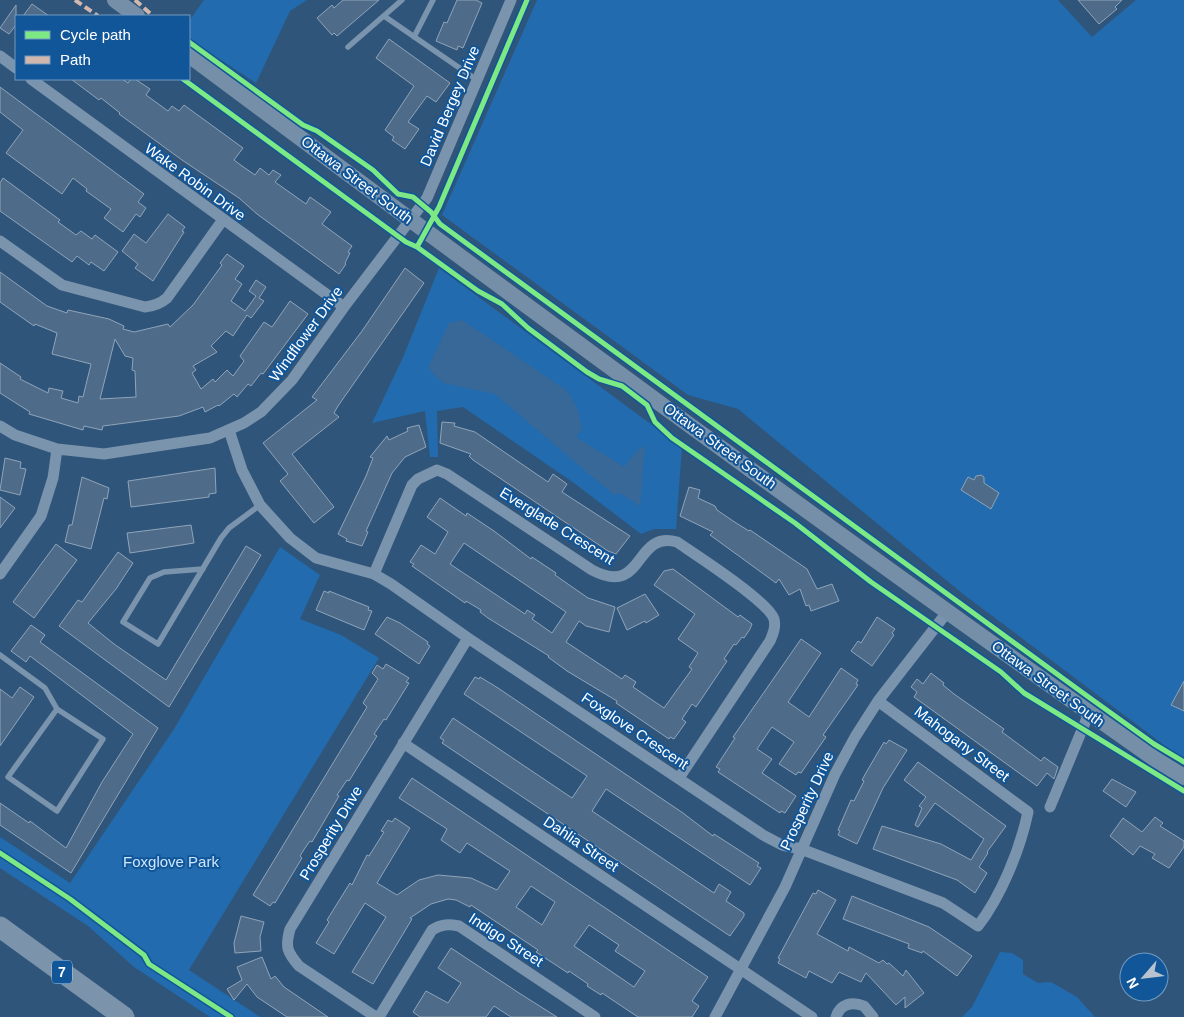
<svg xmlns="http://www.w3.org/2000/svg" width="1184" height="1017" font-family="Helvetica,sans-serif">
  <rect width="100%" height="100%" fill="#30557a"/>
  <path fill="#226bae" d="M204,0H307L290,11L256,83L189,39V21Z
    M537,0H1058L1092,37L1136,0H1184V760L963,594L738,409L688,395L442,215Z
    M439,268L682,447L676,529H654L641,534L574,483L463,407L437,411L438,457H430L425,411L372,423L404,355Z
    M280,547L320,575L300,619L341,635L379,658L189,970L260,1017H210L134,967L88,926L0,868V837L70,883L174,729Z
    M1000,952L1012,953L1023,960V974L1038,983L1051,982L1077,997L1095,1017H962L972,1007Z"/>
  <path fill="#386897" d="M462,320L566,390L577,407L582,428L576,437L624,467L638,450L645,446L640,506L620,493L614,495L495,394L443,383L428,368L449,323Z"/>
  <path fill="#4e6c89" stroke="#8fa4ba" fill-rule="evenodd" d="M343,0H379L337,36L334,33L332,35L317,18L332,5L334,8Z
    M457,0H476L482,3L463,48L458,46L457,50L436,41L444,22L447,23Z
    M1078,0H1122L1115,7L1117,9L1099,24Z
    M32,4L49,16H23Z
    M16,5V25L9,34L0,28Z
    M389,39L450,83L436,102L427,96L408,122L419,129L405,149L392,140L394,137L385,130L414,86L376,58Z
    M71,79H122L128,83L131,79H135L150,89L146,95L168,111L172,106L179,111L184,105L188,108L243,148L234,160L242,166L255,175L260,168L269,175L273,170L281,175L275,182L306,204L310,197L331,212L322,224L352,246L348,252L350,253L345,263L346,264L339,274L257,214L239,198L182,160L119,114L120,113L101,98L99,100Z
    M0,87L144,194L138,202L146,208L140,217L136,214L123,232L104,218L111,209L86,191L87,189L73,178L62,194L6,153L23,130L0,112Z
    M3,178L60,220L58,222L76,235L81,231L92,239L95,235L118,252L104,271L91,262L89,265L77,256L72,262L0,211V183Z
    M168,214L185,227L182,231L184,232L153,281L135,268L138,264L122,251L134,234L146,243Z
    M227,254L244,266L235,279L242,284L231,301L245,311L256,296L249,291L256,280L266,287L259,298L264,301L251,318L247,315L233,336L226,331L211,346L217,352L193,366L196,370L192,373L201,389L213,379L215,382L227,370L233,376L244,361L240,356L264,322L272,327L290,301L308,314L263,374L261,373L251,386L248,384L237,397L234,394L219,406L218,405L205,412L203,407L179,416L103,426L102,430L84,426L83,430L29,414L30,412L0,393V363L21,377L20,379L48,393L49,388L63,391L61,398L78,403L79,396L83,397L91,364L52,354L57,333L35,324L34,326L0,302V272L47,306L67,313L68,310L109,319L124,326L123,329L134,332L168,324L170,327L193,305L222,265L220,263ZM115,339L125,356L133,358L132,370L135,371L136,397L100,399Z
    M405,268L424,283L338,406L334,413L339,417L292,454L334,507L314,523L280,481L288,474L263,443L317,400L312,397L362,331Z
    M442,422L455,423L454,426L475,432L548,482L553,474L567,484L562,492L630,536L616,554L608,551L473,460L469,456L471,454L440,443Z
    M419,425L426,447L405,457L392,473L366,531L368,532L362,546L346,541L347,539L338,534L366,476L373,458L370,457L387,436L389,440L408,431L407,428Z
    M5,458L21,462L20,468L26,469L20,495L0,490Z
    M215,468L216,493L209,494V497L131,507L128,481Z
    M981,475L984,477V483L999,493L991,509L961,490L968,477L974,480L976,476Z
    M82,477L109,488L107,499L104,498L91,549L65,542L69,525H72Z
    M689,487L700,490L698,498L715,506L717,510L733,521L749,531L750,530L807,569L817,589L832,584L839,601L811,611L809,605L806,606L800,589L789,595L779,579L776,583L710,535L713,532L680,516Z
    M0,497L15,508L0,528Z
    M440,498L466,516L467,513L494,531L531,559L532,557L556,573L555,575L588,598L615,607L609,632L586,626L579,621L566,642L622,679L625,675L636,682L633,687L664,708L692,669L689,667L698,653L678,639L695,614L654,585L664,571L673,569L738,617L740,615L752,624L750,629L744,638L742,637L736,645L734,644L724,659L727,661L696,707L692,704L682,719L686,722L674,739L670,737L669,739L616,703L617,701L567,671L548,657L549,656L488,618L480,612L481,610L466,601L465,603L412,566L414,564L410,562L421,545L435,554L448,532L427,517ZM464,543L566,612L552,633L532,619L535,615L527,610L525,614L450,564Z
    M191,525L194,543L130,553L127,533Z
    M56,544L77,560L34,618L13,602Z
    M246,546L261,555L169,707L59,626L78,600L82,602L118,552L133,563L116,589L88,623L114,644L166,680Z
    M324,591L329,593V591L369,607L368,610L372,611L364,630L316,610Z
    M645,594L659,615L646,623L645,621L627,630L617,608Z
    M387,617L400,623L428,642L427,644L430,646L419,664L375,634Z
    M877,617L895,629L892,633L894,635L872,666L851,651L858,641L861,643Z
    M31,625L45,635L40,642L158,728L71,873L0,825V803L29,823L30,821L66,848L102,782L133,734L30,656L26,662L11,651Z
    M801,639L821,653L788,702L809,717L841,668L858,680L856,684L858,685L823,735L826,737L801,773L798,772L796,775L779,764L794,742L772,727L757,749L772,759L762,773L796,796L785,813L781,811L780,813L718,772L720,769L716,767L735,738L733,737Z
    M386,664L409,678L406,682L409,683L386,720L384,719L374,734L377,736L349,781L347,780L337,795L339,796L312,842L310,841L305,848L300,856L302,858L275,903L273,902L270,906L253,895L367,707L363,703L378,679L372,673L377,665L383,669Z
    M931,673L944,683L943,685L954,694L1004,729L1002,732L1041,761L1044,757L1058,767L1054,779L1047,773L1037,786L914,697L917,692L911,687L917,679L923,684Z
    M475,677L479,679L480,677L498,688L683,813L713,836L714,834L759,863L757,866L761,868L750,885L606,789L592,811L714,893L719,884L731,892L726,901L744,913V916L730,936L442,743L444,740L440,738L453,718L572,798L587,776L464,694Z
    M1184,681V711L1171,705Z
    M20,687L34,697L0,746V689L12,698Z
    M889,740L907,750L883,788L857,844L838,835L840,831L838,830L851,800L854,801L864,781L862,780L867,771L884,742L886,744Z
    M918,762L1006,826L987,852L988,853L979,867L987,873L975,893L957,880L873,849L882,826L941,844L971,860L984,839L935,803L918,827L915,825L922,808L919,806L926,797L904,780Z
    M412,778L708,977L692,1001L699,1006L692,1017H638L602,993L601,995L587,986L588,984L569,971L568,973L536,952L538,950L471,905L470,907L456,900L448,899L431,904L410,918L412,919L373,984L352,972L386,917L365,903L334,954L316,943L329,922L327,920L350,883L352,885L367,855L369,856L384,832L381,831L388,820L392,822L395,818L410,828L377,883L397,895L419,880L438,875L471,878L497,890L510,871L467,843L460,853L441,840L447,829L399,798ZM531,886L555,902L542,925L516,907ZM589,925L619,945L615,951L645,971L634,987L574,946Z
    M1112,779L1136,792L1126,807L1103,791Z
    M1155,817L1163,823L1160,826L1184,841V847L1169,868L1152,858L1155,854L1140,846L1133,855L1110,836L1123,818L1142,832Z
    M818,890L836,900L817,934L848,951L849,947L879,963L883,960L887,964L889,963L903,976L906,970L924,993L905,1008V997L896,1005L866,973L861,982L839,972L832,983L809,971L806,978L778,963L780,959L778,958L813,893L816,894Z
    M852,896L929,927L972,956L957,976L923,951L922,953L908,948L909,944L843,919Z
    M241,916L264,922L260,937L261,951L235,953L234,943Z
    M451,948L519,993L557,1017H511L494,1006L486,1017H420L413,1012L426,991L448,1003L461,983L438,968Z
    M262,957L271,979L275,976L284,987L328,1017H287L257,997L247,984L234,1000L227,989L242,980L237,967Z"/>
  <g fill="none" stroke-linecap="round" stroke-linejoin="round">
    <path stroke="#7b94ad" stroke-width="5.5" d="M384,16L477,80
      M414,37L433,0
      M348,47L402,0
      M203,569L164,572L150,578L123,622L158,644L221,538L229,528L260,505
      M0,655L45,688L57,709L103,739L57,811L8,777L57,709"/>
    <path stroke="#7b94ad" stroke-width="11" d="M0,56L16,68
      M31,79L344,307
      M0,241L62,285L145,307C154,306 160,304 167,298L222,221
      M0,426L15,435L57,449L104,454L210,438L244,423L261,412L292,380L344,307L427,198L511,0
      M229,430L242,470L260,505L290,538L316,558L374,574L391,584L468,638L763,835L782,845L801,849L943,903L978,926C1001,896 1020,850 1028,812L878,701
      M0,574L41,516L53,478L57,449
      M374,574L412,485L418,479L437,470L447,474L592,570C645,598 633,530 677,542C696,555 768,601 774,619C776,627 773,634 770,641L679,778
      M403,743L812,1017
      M1050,807L1089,713
      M376,1017L299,966C287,952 285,947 290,929L468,638
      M379,1017L432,930C442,924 448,924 459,926L595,1017
      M715,1017L785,887L835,774L855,737L878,701L948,611
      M836,1017C840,1004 852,1001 864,1006L873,1017"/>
    <path stroke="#768fa9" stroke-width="16" d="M115,0L137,16
      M189,55C508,293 829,530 1155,759L1184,777"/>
    <path stroke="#7b93ab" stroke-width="21" d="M0,927L124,1017"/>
    <path stroke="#d1b7ad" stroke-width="4" stroke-dasharray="8 4" stroke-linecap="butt" d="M75,0L98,16
      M135,0L153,16"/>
    <g stroke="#115699" stroke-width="8">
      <path id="cycleway" d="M189,42L303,125L317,131L373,170L398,194L413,197L431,212L440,224L1083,693L1154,744L1184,762
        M183,79L406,242L417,247L478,291L502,304L528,328L587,372L599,379L622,386L647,405L655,422L672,438L795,523L871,582L1001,672L1024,693L1184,791
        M417,247L439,207L527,0
        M0,853L70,899L144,955L149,964L231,1017"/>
    </g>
    <use href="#cycleway" stroke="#7ce984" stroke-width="5"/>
  </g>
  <g text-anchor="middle" stroke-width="4" stroke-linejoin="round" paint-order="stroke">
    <rect fill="#115699" stroke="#b8cce0" stroke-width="1" x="52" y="960.5" width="20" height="23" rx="4"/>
    <g font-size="14" font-weight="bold" fill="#fff">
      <text x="62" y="977">7</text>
    </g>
    <g font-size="15" fill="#fff" stroke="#115699">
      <text transform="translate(450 106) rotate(-67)" y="5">David Bergey Drive</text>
      <text transform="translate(357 180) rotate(37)" y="5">Ottawa Street South</text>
      <text transform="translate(195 182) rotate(36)" y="5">Wake Robin Drive</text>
      <text transform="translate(306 334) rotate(-54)" y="5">Windflower Drive</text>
      <text transform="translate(720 446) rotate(36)" y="5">Ottawa Street South</text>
      <text transform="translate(557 526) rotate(32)" y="5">Everglade Crescent</text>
      <text transform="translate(1048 684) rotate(36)" y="5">Ottawa Street South</text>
      <text transform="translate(635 731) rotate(34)" y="5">Foxglove Crescent</text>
      <text transform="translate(962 744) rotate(37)" y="5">Mahogany Street</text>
      <text transform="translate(807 801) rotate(-65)" y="5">Prosperity Drive</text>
      <text transform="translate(331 833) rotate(-59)" y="5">Prosperity Drive</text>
      <text transform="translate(581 844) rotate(34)" y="5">Dahlia Street</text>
      <text transform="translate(506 940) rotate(33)" y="5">Indigo Street</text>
    </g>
    <g font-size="15" fill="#cce6fe" stroke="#115699">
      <text x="171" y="867">Foxglove Park</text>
    </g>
  </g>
  <rect x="15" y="15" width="175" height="65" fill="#115699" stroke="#709ac2"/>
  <rect x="25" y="31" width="25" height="8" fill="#7ce984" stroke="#709ac2"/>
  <text x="60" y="40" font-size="15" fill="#ffffff">Cycle path</text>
  <rect x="25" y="56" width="25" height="8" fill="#d1b7ad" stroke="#709ac2"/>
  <text x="60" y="65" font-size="15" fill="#ffffff">Path</text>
  <g transform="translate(1144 977) rotate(242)"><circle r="24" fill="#115699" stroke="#709ac2"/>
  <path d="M0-4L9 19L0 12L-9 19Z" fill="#b7c4d0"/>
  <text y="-8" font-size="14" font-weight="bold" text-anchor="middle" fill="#ffffff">N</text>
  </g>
</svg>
